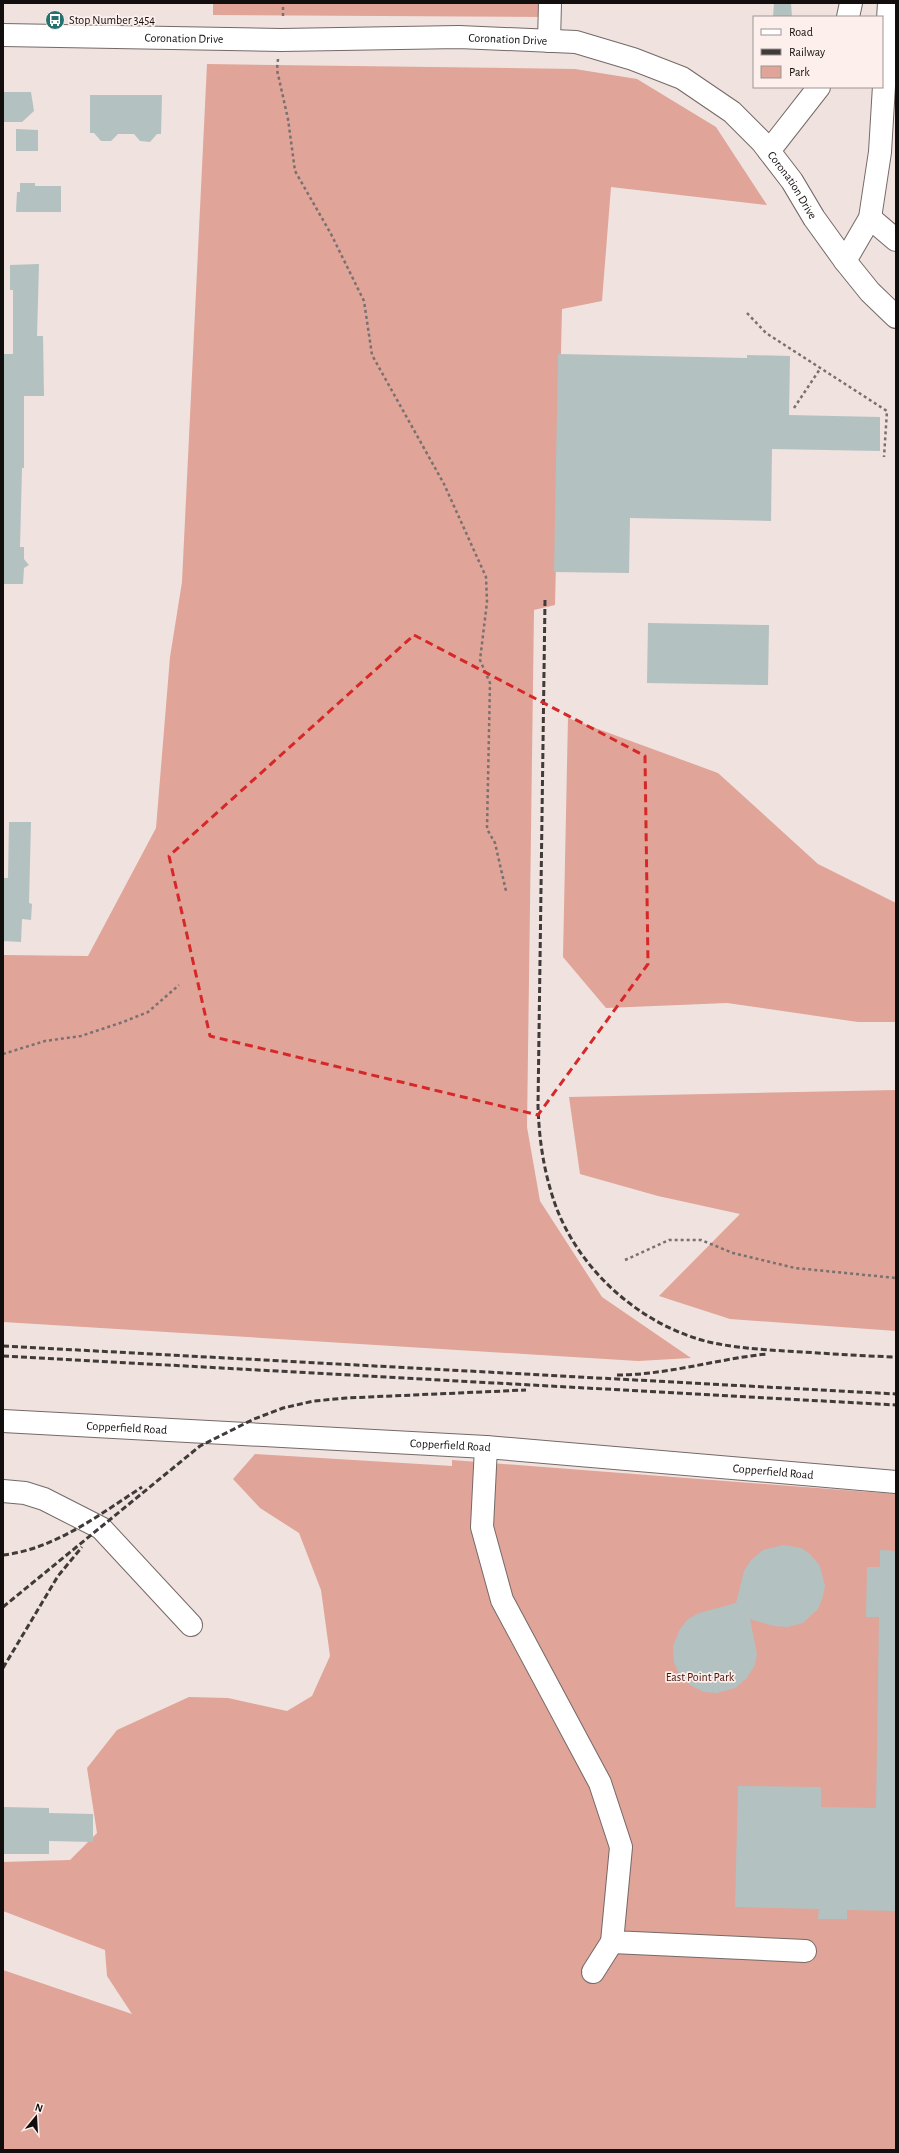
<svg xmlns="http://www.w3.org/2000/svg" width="899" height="2153" font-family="'Alegreya Sans',sans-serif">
  <rect width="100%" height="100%" fill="#efe2df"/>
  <path fill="#e0a498" d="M213,3H550L549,17L213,15Z
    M207,64L575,69L637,79L716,127L767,205L611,187L602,301L562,309L555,605L534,610L527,1127L540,1201L602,1297L691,1358L638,1361L3,1322V955L88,956L156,828L170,657L182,582Z
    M568,718L718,773L818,864L896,903V1022H858L727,1003L606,1008L563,957Z
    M896,1090V1331L730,1319L659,1296L740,1214L658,1196L580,1174L569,1097Z
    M255,1454L452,1466V1460L896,1494V2150H3V1970L132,2014L107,1976L105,1950L3,1911V1862L70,1860L97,1833L87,1768L117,1730L189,1697L228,1698L287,1711L312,1696L330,1656L321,1590L299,1533L260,1508L233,1479Z"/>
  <path fill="#b4c1c1" d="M774,3H791L792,17H773Z
    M3,92H31L34,111L22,122H3Z
    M90,95H162L161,134H157L150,142L140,141L134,134H118L111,141H101L94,133H90Z
    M16,129L38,130V151H16Z
    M20,183H35V186H61V212H16L17,192H20Z
    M39,264L37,336H43L44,396H24V468H22L20,547H24V559L29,565L24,568L23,584H3V354H13V290H10V265Z
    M558,354L747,358V355L790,356L789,415L880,417V451L772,449L771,521L630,518L629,573L554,572Z
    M648,623L769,625L768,685L647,683Z
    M9,822H31L29,903L32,904L31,920L22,919L21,942L3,941V878H8Z
    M783,1545L801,1548L810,1554L820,1566L825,1586L823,1596L818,1609L803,1623L788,1627L773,1626L750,1619L757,1654L755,1665L747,1678L735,1688L717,1693L704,1692L690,1685L679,1674L674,1662L673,1646L680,1629L688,1619L699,1613L736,1603L744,1571L751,1560L763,1550Z
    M880,1550L896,1551V1911L847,1910V1919H818L819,1909L735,1907L738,1786L821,1787V1807L876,1808L879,1617H866L867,1567H880Z
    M3,1807L49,1808V1813L93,1814V1842L49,1841V1854H3Z"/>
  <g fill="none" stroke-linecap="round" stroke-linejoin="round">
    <g stroke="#756967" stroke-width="24">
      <g id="minor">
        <path d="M848,17L851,3"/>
        <path id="s1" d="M3,35L281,40L459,37L576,42L633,59L682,78L732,112L762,142L792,181L814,218L845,261L870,292L896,317"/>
        <path d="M549,41L550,3"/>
        <path d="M769,151L819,87"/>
        <path d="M870,218L896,240"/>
        <path d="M845,261L870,218L880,152L889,3"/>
        <path id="s2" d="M3,1421L486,1447L896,1482"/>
        <path d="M486,1447L482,1527L502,1600L600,1783L621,1847L612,1942L805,1951"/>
        <path d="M3,1491L25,1493L44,1499L101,1528L191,1625"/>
        <path d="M593,1972L612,1942"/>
      </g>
    </g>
    <path stroke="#79716f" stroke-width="2.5" stroke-dasharray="3 3" stroke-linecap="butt" d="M283,16V3
      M278,59L277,70L288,119L295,171L331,234L364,301L372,355L444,484L486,577L487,602L480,660L490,683L487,829L495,843L506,891
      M747,313L766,333L887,411L884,457
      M794,408L820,369
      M3,1054L45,1041L81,1036L123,1022L148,1012L179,985
      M625,1260L669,1240H701L733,1253L795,1268L896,1278"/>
    <use href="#minor" stroke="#fff" stroke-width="22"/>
    <path stroke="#403a39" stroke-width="3" stroke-dasharray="6 3" stroke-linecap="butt" d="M545,600L538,1106C539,1137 543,1167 553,1198C575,1267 639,1325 709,1342C740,1349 771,1350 802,1352C834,1354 865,1356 896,1357
      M3,1346L896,1394
      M3,1356L896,1405
      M617,1375C667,1375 717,1359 767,1354
      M3,1555C55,1549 99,1515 142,1487
      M3,1607L200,1446L254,1419L283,1408L314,1401L346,1398L526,1390
      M3,1668L58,1576L82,1547"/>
  </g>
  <path fill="none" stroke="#d62828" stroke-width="3" stroke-dasharray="8 5" stroke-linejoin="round" d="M414,635L645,756L648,964L538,1115L210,1036L169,856Z"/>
  <defs>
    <g id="bus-disc" transform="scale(1)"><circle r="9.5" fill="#267170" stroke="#fcefec"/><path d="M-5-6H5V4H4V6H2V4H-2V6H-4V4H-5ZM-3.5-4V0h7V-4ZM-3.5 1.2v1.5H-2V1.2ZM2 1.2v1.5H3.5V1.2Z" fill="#fff"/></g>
  </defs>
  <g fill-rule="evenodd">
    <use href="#bus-disc" x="55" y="20"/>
  </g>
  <g text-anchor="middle" stroke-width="3.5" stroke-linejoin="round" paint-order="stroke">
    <g font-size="12" fill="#120e0d" stroke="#fcefec" text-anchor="start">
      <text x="69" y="24">Stop Number 3454</text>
    </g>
    <g font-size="12" fill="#120e0d" stroke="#fcefec">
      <text dy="4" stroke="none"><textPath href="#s1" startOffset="181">Coronation Drive</textPath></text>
      <text dy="4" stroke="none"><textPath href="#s1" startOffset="505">Coronation Drive</textPath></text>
      <text dy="4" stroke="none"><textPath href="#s1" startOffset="841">Coronation Drive</textPath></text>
      <text dy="4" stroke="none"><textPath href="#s2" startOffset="124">Copperfield Road</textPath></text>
      <text dy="4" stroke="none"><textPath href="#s2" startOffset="448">Copperfield Road</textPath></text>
      <text dy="4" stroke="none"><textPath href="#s2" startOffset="772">Copperfield Road</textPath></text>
    </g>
    <g font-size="12" fill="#4c1309" stroke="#fcefec">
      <text x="700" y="1681">East Point Park</text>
    </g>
  </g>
  <rect width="899" height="2153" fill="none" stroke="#120e0d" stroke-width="8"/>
  <rect x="753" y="16" width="130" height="72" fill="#fcefec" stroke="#9e9593"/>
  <rect x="761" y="29" width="20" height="6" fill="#ffffff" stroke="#9e9593"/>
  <text x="789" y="36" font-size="12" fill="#120e0d">Road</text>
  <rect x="761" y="49" width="20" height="6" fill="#403a39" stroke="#9e9593"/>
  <text x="789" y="56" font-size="12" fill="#120e0d">Railway</text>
  <rect x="761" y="66" width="20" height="12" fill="#e0a498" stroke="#9e9593"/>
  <text x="789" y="76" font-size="12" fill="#120e0d">Park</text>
  <g transform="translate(36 2117) rotate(18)" stroke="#fcefec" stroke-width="3" paint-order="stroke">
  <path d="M0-3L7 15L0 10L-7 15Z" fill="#120e0d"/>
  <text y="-6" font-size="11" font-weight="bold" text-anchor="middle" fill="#120e0d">N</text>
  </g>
</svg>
